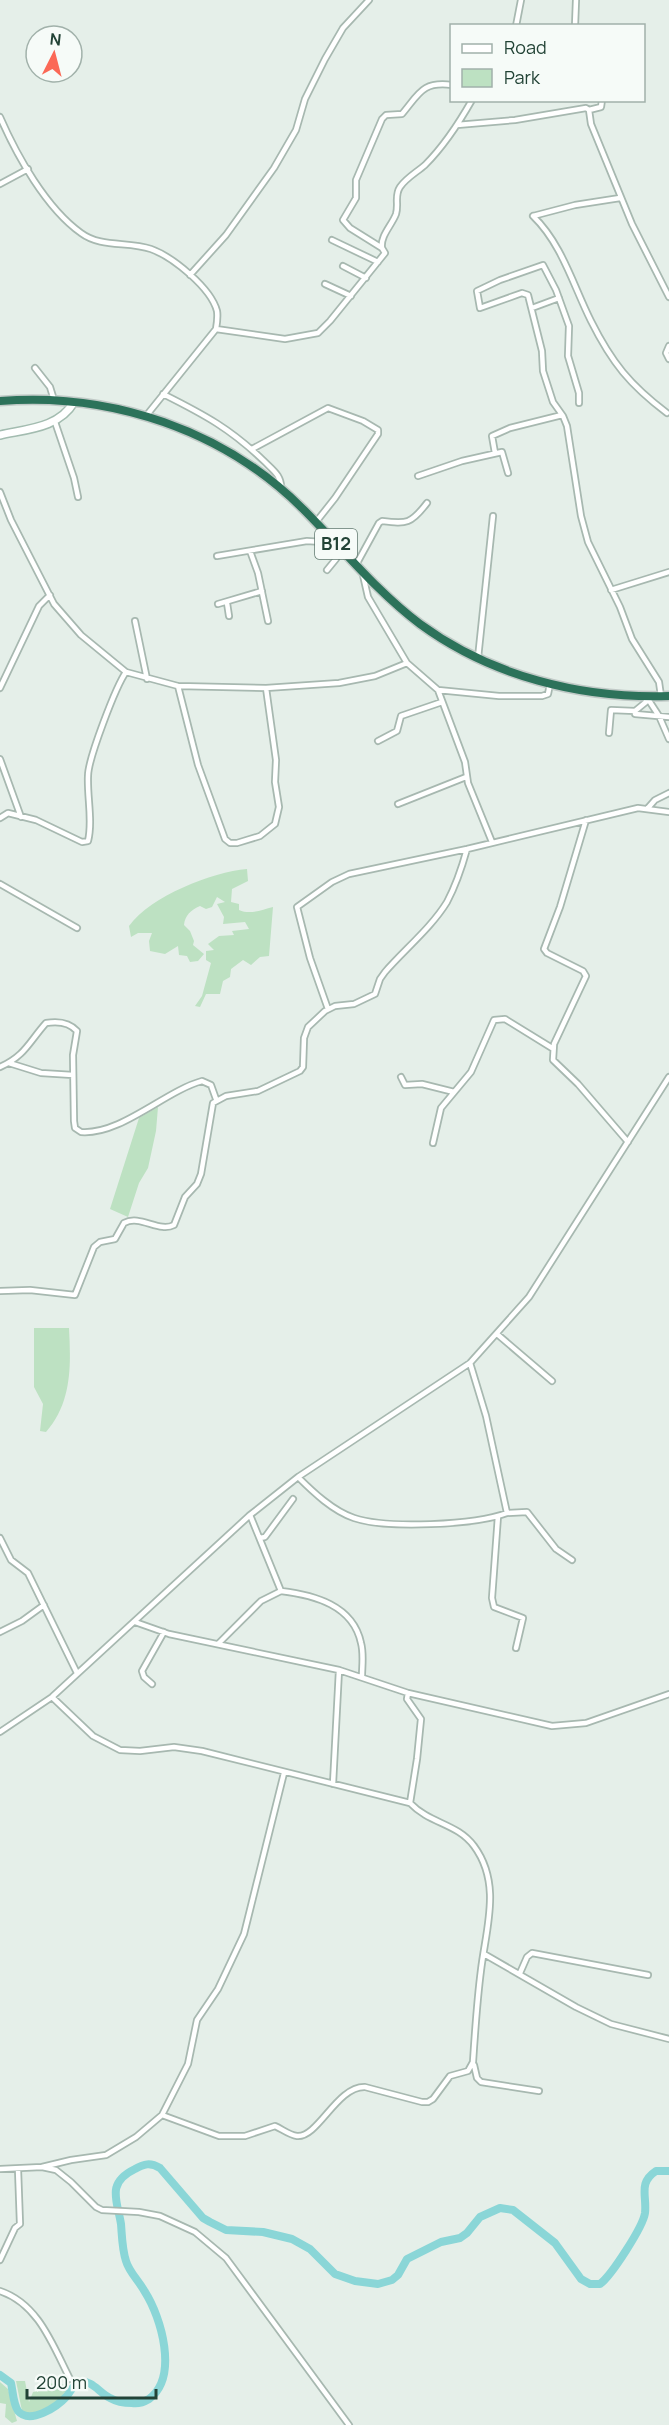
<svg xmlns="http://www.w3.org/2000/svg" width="669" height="2425" font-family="Manrope,sans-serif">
  <rect width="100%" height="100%" fill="#e5efe9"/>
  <path fill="#bde1c2" d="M247,869L248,881L232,889L231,902L239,904V910C250,915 261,910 273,907L269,956L260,957L251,965L243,960L231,969L230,977L223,981L220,994H206L200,1007L195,1006L202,996L211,963L206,960V951L214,950L208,944L219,936L234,935L232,931L249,929L245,922L223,924L224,917L217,904L225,902L217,897L212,907L206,909L200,906C191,910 185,915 184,925L190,931L194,941L193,945L204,954L198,961L190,962L187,956L179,955L178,946L165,954L150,951L149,941L152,933H138L131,937L129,926C151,896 212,872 247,869Z
    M158,1107L156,1131L148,1168L139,1183L128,1217L110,1209L139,1118Z
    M34,1328H69C71,1366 72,1402 46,1432L40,1431L43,1404L34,1387Z
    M16,2381H25L29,2402L33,2392L37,2391L40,2388L48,2389L45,2383L70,2385C62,2399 39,2422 22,2411Z
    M0,2382L8,2389L17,2421L12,2423L5,2417L6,2404L0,2403Z"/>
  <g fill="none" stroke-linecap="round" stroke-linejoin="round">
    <path stroke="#8ad6d7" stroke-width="8" d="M0,2375L11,2383C13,2392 13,2403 18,2411C30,2425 57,2407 67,2396C71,2391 73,2385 79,2382C93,2380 98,2392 110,2398C117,2402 124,2403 132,2403C138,2404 144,2402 149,2399C179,2377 161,2317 145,2292C139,2281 129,2272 126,2261C122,2249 122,2236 121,2224C117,2200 106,2183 135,2169C144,2164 150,2162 160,2168L203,2218L210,2222L226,2230L263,2232L292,2239L310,2249L335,2274L355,2281L378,2284L392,2280L398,2275L407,2259L441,2242L460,2238L467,2233L480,2217L500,2208L513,2210L555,2243L581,2279L590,2284H600C611,2276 643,2227 645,2213C647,2195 638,2183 656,2171H669"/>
    <g stroke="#a7b8b0" stroke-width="8">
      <path id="street" d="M516,26L521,0
        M575,26L576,0
        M602,100L601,107L589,110L591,124L632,224L669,297
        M0,117C17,156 46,208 81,233C101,248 128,241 151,249C173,257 211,288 217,311C218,317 217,323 216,329L146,416
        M457,125L515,120L586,108L589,110
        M0,184L28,169
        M533,216C562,244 573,285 591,321C612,363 630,385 667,413
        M533,216L575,205L620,198
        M332,240L378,262
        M382,248C380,236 392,225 396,214C399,204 394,196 400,187C406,178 417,172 425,165C444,146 459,123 472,100
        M343,266L366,278
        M190,275L226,235L274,168L296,130L305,99L325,59L343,28L369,0
        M325,284L351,296
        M532,308L559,298
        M216,329L285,339L318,333L330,321L385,253L382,248L350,228L343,220L356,198V180L382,119L386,115L402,114C419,94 422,81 452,85
        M669,346L666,353L669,359
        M35,368L50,387L54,400
        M163,394C205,415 231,429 265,462C273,470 282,476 281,489
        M579,403V393L568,356L569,326L556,290L543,265L500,280L477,291L480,308L522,293L528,295L542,351L543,371L553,402L563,416L567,426L581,516L588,542L620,607L632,639L659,682L661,696
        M55,422L74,478L78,497
        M252,449L328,408L363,421L378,430V434L335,498L316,522
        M495,453L492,436L510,428L562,415
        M418,476L462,461L502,452L508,473
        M0,492L11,520L54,604L81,635L126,672L178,686L266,688L339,683L375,676L407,663
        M322,542L336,559L327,570
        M250,551L258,573L268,621
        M217,556L307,541L322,542L331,538
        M356,565L379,523L382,521C407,524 411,524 427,503
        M363,575L368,597L407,663L438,690L499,696H542L548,694L550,684
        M611,590L669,572
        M227,603L229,616
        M218,604L262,591
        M135,621L147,679
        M478,658L493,516
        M178,686L198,765L225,839L230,843H237L260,836L275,824L279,807L275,782L276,760L266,688
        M0,688L39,606L50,595
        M438,690L465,762L468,783L492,842
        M646,696V702L635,711V714L669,717
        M646,696L659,716L669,739
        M609,733L611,710L635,711
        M378,741L397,731L401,716L442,702
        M0,759L21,817
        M398,804L466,777
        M647,809L655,800L669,793
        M0,818L8,813L36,820L82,842L88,841C93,821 87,797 88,776C88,759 116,686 126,672
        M586,820L560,907L544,949L547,953L583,971L586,976L554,1044L553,1060L578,1084L628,1142
        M0,884L77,928
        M328,1009L310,958L297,907L332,882L349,874L467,849L638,808L669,812
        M9,1063L41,1073L73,1075
        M0,1067C25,1056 29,1042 46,1023C58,1021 69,1022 77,1031L73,1055L74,1121L75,1128L81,1132C121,1135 165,1091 202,1081L211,1085L216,1099
        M401,1077L405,1085L422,1084L454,1092
        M433,1143L441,1108L471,1072L494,1020L505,1019L552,1048
        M0,1291L30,1290L75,1295L94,1247L100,1242L115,1239L124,1223C140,1214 159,1233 174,1225L185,1197L197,1184L201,1174L213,1103L226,1096L258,1091L300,1071L303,1067L304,1038L308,1027L325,1011L335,1006L354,1004L375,994L380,979L385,972C405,949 431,928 447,902C456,885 462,867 467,849
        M497,1334L552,1381
        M298,1477C313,1492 333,1511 354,1518C387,1529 475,1525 507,1513L486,1416L470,1363
        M507,1513L527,1512L556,1549L572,1560
        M498,1516L492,1598L494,1607L523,1618L516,1648
        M0,1538L11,1560L28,1573L77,1673
        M260,1538L265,1537L293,1499
        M281,1591C314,1595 353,1605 361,1643C364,1654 362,1666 362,1676
        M135,1622L169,1634L339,1670L408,1693L552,1726L586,1723L669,1694
        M0,1632L22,1621L44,1605
        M218,1644L261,1601L281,1591L250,1515
        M152,1684L144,1677L142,1671L164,1632
        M408,1693L407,1699L421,1719L417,1759L410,1803
        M52,1697L93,1736L120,1750L140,1751L174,1747L202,1751L410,1803C430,1824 457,1823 474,1846C502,1884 486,1928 481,1970C477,2001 475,2031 473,2062L468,2071L450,2076L433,2099L428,2102H422L365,2087C337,2086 318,2138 297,2136C289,2135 282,2129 275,2126L245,2136H219L162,2115
        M0,1732L52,1697L250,1515L298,1477L470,1363L529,1297L669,1077
        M333,1784L339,1670
        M484,1954L576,2007L611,2024L669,2039
        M520,1973L527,1957L532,1953L648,1975
        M474,2065L477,2078L481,2082L539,2091
        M42,2167L71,2160L106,2155L136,2137L162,2115L188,2064L197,2020L218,1989L244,1934L284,1773
        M0,2169L42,2167L56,2170L71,2182L96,2207L102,2210L139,2212L160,2216L195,2232L226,2258L349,2425
        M0,2260L15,2228L20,2224L18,2169
        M0,2291C39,2304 53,2346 70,2379"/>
    </g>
    <g stroke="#a3bcb0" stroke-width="10">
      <path id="secondary" d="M0,435C27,429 59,428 74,402"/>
    </g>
    <g stroke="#c1cac7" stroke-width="11">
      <path id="highway" d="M0,401C111,392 224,430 303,509C342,548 376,591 420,624C491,676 581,699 669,696"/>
    </g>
    <use href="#street" stroke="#fff" stroke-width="4.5"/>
    <use href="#secondary" stroke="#fff" stroke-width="7"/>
    <use href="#highway" stroke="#2c725a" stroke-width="8"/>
  </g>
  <g text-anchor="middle" stroke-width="6" stroke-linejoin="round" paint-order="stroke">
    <rect fill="#f6fbf8" stroke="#627a70" stroke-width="1.5" x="315" y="529" width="42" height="30" rx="4.5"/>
    <g font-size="18" font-weight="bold" fill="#224336">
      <text x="336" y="550">B12</text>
    </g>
  </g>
  <rect x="450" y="24" width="195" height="78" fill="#f6fbf8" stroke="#a1b1aa" stroke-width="1.5"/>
  <rect x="462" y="44" width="30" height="9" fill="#ffffff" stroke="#a1b1aa" stroke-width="1.5"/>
  <text x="504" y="54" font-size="18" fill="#224336">Road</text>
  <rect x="462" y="69" width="30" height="18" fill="#bde1c2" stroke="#a1b1aa" stroke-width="1.5"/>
  <text x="504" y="84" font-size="18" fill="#224336">Park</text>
  <g transform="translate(54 54) rotate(6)"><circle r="28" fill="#f6fbf8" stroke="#a1b1aa" stroke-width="1.5"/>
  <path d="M0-4.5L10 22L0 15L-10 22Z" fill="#fb6957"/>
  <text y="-9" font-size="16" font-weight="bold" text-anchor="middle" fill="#224336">N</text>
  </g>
  <path d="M27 2389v9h129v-9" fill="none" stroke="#224336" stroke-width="3"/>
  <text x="36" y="2389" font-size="18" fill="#224336" stroke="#f6fbf8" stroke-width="4.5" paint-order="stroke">200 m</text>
</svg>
